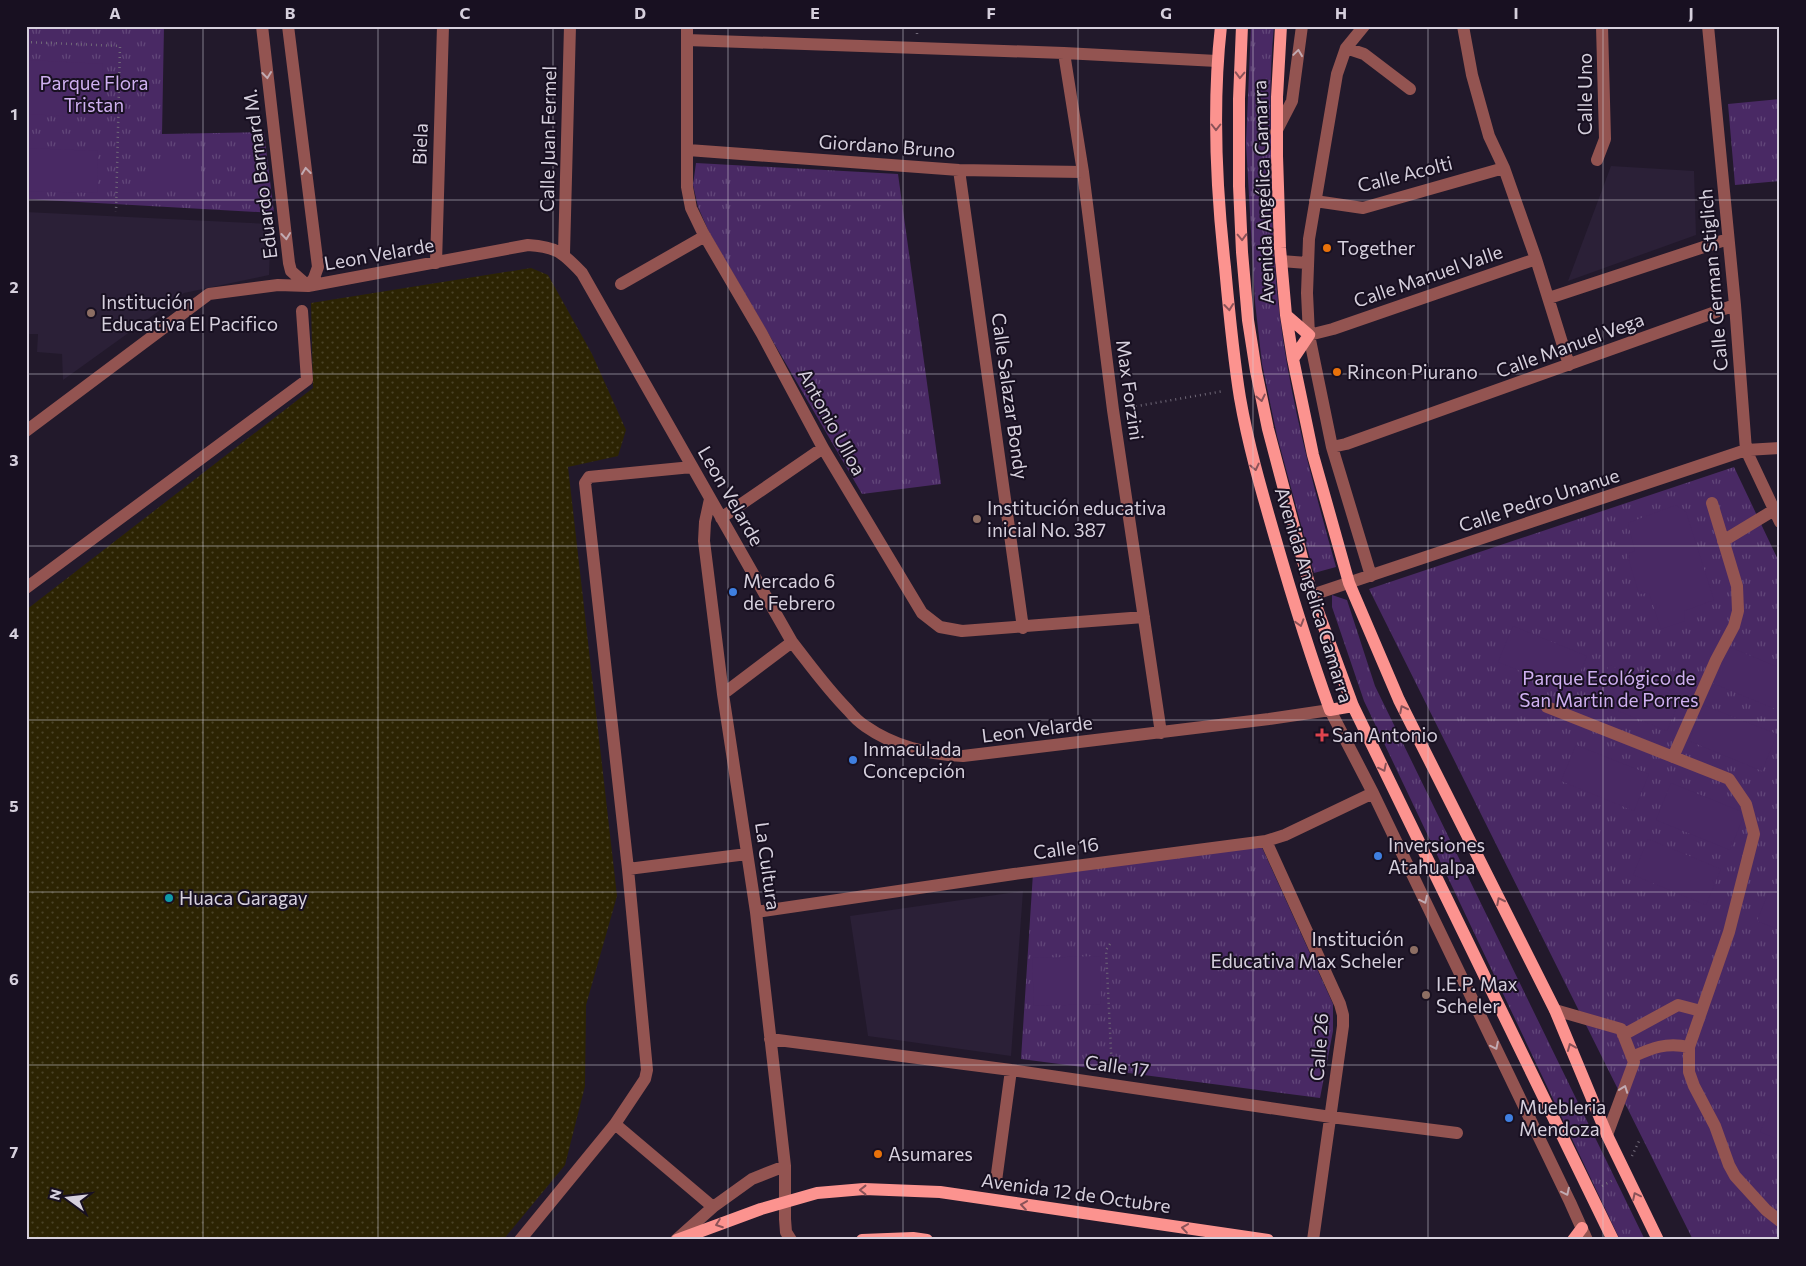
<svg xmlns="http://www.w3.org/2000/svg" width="1806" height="1266" font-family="Commissioner,sans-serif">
  <defs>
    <pattern id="grass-tufts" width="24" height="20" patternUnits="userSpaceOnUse" patternTransform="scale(1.25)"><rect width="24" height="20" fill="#492964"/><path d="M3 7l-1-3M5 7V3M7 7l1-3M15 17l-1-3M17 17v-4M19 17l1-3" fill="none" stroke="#62477a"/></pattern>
    <pattern id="sand-dots" width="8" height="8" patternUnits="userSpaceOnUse" patternTransform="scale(1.25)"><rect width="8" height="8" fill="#2c2403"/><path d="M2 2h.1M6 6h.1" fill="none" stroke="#4a4327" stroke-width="1.8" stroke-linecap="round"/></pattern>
  </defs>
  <rect width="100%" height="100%" fill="#22192b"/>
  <path fill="#2b2037" d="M1611,166L1694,171L1696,235L1568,281Z
    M26,212L271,224L269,275L184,293L63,380L62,354L37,352L38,334H26Z
    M1023,891L1011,1056L868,1036L850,916Z"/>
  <path fill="url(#grass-tufts)" d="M26,26H164L162,134L264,132L274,213L26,199Z
    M1251,26H1274C1270,66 1270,107 1271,148C1271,205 1273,262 1280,318C1291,403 1313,485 1336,567L1314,573L1277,436L1262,364L1255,302L1246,143Z
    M1780,99V181L1735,185L1728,104Z
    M696,163L898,174L941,484L862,494L709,232L698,207L693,185Z
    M1734,467L1780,564V1240H1693L1369,589Z
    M1332,595L1347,600L1375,686L1645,1240H1620L1364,701L1332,607Z
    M1260,843L1333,1004V1031L1320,1098L1021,1059L1033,873Z"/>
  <path fill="url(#sand-dots)" d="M531,268L548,275L592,354L626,430L618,456L568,467L617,896L586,1005L585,1086L565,1165L503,1240H26V610L313,388L311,303Z"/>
  <path fill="#492964" d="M30,60L103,64L100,118L27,114Z
    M26,148L98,151L97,193L26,191Z
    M152,163H201V190H152Z
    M1676,505L1686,512L1714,600L1684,611L1685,621L1661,629L1649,593L1639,594L1627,554L1635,551L1628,523Z
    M1513,626L1587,656L1572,692L1498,662Z
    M1727,646L1780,668V711L1712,683Z
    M1609,665L1682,695L1667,731L1594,701Z
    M1703,705L1777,734L1762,771L1689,741Z
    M1576,745L1649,774L1634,811L1561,781Z
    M1671,783L1745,813L1730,850L1656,820Z
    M1648,839L1721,869L1706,905L1633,875Z
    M1769,891L1780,896V930L1757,921Z
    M1100,956L1101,1004L1034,1006L1032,958Z
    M1780,1085V1140L1760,1132Z"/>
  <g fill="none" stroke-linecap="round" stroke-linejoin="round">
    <path stroke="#706978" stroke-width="2.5" stroke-dasharray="1 4" stroke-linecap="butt" d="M917,34V26
      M26,42L120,46L116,212
      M1126,408L1224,391
      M1110,944L1106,950L1112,1071
      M1632,1156L1640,1139
      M1602,1186L1615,1179"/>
    <path stroke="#935451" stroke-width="12" d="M262,26L289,263L291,271L308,286
      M288,26L318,267L314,278L308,286
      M687,26V187L691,208L703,233L762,334L823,448L922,613L940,627L962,631L1144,617
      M1364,26L1346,48L1337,74L1309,239L1307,293L1309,335L1332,447L1371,576
      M1463,26L1472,75L1489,136L1504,168L1536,259L1569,365
      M1708,26L1735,305L1746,450L1780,522
      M687,40L1064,53L1217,61
      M1346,48L1364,54L1410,89
      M1064,53L1083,172L1113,410L1161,733
      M1276,132L1292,101L1302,26
      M688,150L959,170L1083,172
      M1597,160L1605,139L1602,26
      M959,170L1023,628
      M1315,201L1363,208L1504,168
      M564,253L570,26
      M1281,261L1307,263
      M436,263L443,26
      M621,284L705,236
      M1549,298L1728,239
      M1309,335L1333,329L1536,259
      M26,431L209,294L278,285L308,286L528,245C557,247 562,252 582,273L792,642C810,665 827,689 848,710C853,716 859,722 865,726C895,747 927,754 963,756L1269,719L1330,710L1373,793L1570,1202L1587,1240
      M1332,447L1346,444L1735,305
      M692,467L589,477L585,483L628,869L647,1070L645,1079L615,1124L713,1207L752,1179L785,1166
      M710,499L705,522L704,541L723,694L756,912L785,1166V1219L786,1232L791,1240
      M721,518L823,448
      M1723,541L1774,510
      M26,588L307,380L302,311
      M1312,595L1746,450L1780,448
      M723,694L792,642
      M1547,707L1729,779L1746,804L1754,834L1729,932L1689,1047V1072L1694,1086L1715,1126L1729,1165L1735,1176L1766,1210L1780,1221
      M1673,757L1716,660L1734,626L1738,611L1737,586L1712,503
      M1266,841L1340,1004L1343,1015V1026L1313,1240
      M628,869L747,854
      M756,912L1014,874L1266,841L1285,835L1373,793
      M1555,1010L1621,1029L1634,1062L1607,1135
      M1623,1035L1678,1005L1701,1011
      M770,1039L1011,1070L1331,1117L1457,1133
      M1632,1057C1652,1048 1666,1042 1689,1047
      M996,1181L1011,1070
      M520,1240L615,1124
      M676,1240L713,1207"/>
    <path stroke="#fc938f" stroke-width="12" d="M1221,26C1212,106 1216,187 1225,267C1229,311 1233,355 1240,398C1248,444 1261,489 1274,534C1291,593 1309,652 1330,710L1353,706
      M1242,26L1239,99V186L1242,252L1248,320L1256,371L1268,429L1312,595L1353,706L1613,1240
      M1281,26L1277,97V156L1280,248L1286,315L1293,359L1313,455L1349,583L1399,700L1555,1010L1607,1135L1658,1240
      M1286,315L1309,335L1293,359
      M677,1240L761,1209L817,1193L864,1189L940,1192L1268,1240
      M862,1240L913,1238L927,1240
      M1573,1240L1582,1228"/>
  </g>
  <defs><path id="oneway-chevron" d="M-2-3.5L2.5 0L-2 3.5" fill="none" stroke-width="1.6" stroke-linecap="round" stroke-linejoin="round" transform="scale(1.25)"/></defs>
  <g stroke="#c2abb3">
    <use href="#oneway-chevron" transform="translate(1298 53) rotate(-82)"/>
    <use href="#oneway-chevron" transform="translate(267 75) rotate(83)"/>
    <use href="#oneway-chevron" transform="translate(306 171) rotate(-97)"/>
    <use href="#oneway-chevron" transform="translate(286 236) rotate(84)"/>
    <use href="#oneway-chevron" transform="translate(1424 900) rotate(64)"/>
    <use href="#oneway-chevron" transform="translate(1495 1046) rotate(64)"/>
    <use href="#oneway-chevron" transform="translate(1624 1089) rotate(-70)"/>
    <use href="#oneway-chevron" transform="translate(1566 1192) rotate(64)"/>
  </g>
  <g stroke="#8a5258">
    <use href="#oneway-chevron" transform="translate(1240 75) rotate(92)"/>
    <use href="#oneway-chevron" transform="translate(1216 127) rotate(90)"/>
    <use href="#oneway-chevron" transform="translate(1242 237) rotate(88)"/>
    <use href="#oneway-chevron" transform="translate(1229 307) rotate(84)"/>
    <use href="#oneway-chevron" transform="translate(1261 398) rotate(78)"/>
    <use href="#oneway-chevron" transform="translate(1255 467) rotate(77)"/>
    <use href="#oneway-chevron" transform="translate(1300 623) rotate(73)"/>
    <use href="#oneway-chevron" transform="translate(1403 709) rotate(-117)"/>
    <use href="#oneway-chevron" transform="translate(1383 768) rotate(64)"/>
    <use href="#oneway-chevron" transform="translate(1500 901) rotate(-117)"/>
    <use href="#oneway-chevron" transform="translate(1571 1047) rotate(-112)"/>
    <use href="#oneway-chevron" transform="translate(863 1190) rotate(180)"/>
    <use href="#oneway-chevron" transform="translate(1636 1196) rotate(-116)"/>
    <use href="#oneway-chevron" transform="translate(1024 1205) rotate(-172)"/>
    <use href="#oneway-chevron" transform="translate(719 1224) rotate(160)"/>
    <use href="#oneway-chevron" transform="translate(1185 1228) rotate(-172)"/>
  </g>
  <path fill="none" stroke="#d6d0dd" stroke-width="1" stroke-opacity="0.55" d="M203,26V1240M378,26V1240M553,26V1240M728,26V1240M903,26V1240M1078,26V1240M1253,26V1240M1428,26V1240M1603,26V1240M26,200H1780M26,374H1780M26,546H1780M26,720H1780M26,892H1780M26,1065H1780"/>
  <g fill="#e8710a" stroke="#181021" stroke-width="2">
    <circle cx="1327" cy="248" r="5"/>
    <circle cx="1337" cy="372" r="5"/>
    <circle cx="878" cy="1154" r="5"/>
  </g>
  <g fill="#8d6e63" stroke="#181021" stroke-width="2">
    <circle cx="91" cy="313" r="5"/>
    <circle cx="977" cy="519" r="5"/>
    <circle cx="1414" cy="950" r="5"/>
    <circle cx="1426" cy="995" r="5"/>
  </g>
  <g fill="#3f7fe0" stroke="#181021" stroke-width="2">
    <circle cx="733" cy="592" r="5"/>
    <circle cx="853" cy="760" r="5"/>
    <circle cx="1378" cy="856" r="5"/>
    <circle cx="1509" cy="1118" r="5"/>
  </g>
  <path fill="#e0444e" stroke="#181021" stroke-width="2" d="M1319.5 727.5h5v5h5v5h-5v5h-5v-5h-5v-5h5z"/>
  <circle fill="#0f9aa8" stroke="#181021" stroke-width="2" cx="169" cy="898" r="5"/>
  <g text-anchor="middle" stroke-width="4" stroke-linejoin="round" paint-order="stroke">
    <g font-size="19" fill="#cfb0f0" stroke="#181021">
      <text x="94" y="90">Parque Flora<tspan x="94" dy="22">Tristan</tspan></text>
      <text x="1609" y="685">Parque Ecológico de<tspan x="1609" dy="22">San Martin de Porres</tspan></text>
    </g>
    <g font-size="19" fill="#d6d0dd" stroke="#181021">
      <text transform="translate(1585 94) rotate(-90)" y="7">Calle Uno</text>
      <text transform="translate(548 139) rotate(-89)" y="7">Calle Juan Fermel</text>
      <text transform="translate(420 144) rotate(-88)" y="7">Biela</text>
      <text transform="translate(887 146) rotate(4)" y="7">Giordano Bruno</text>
      <text transform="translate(260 174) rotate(-97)" y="7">Eduardo Barnard M.</text>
      <text transform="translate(1405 174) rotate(-14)" y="7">Calle Acolti</text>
      <text transform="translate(1263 192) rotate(-92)" y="7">Avenida Angélica Gamarra</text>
      <text transform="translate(379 254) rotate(-10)" y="7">Leon Velarde</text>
      <text transform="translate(1428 276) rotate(-19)" y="7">Calle Manuel Valle</text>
      <text transform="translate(1713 280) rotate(-95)" y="7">Calle German Stiglich</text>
      <text transform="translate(1570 345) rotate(-20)" y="7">Calle Manuel Vega</text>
      <text transform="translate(1130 390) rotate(82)" y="7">Max Forzini</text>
      <text transform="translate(1010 396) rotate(82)" y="7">Calle Salazar Bondy</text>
      <text transform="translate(832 422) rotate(61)" y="7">Antonio Ulloa</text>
      <text transform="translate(731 496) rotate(60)" y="7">Leon Velarde</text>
      <text transform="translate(1539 500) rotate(-18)" y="7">Calle Pedro Unanue</text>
      <text transform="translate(1314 595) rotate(73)" y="7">Avenida Angélica Gamarra</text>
      <text transform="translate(1037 729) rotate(-7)" y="7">Leon Velarde</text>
      <text transform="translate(1066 848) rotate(-8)" y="7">Calle 16</text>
      <text transform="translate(768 866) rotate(82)" y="7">La Cultura</text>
      <text transform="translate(1319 1047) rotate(-86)" y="7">Calle 26</text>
      <text transform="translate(1117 1066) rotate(8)" y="7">Calle 17</text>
      <text transform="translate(1076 1193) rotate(8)" y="7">Avenida 12 de Octubre</text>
    </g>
    <g font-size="19" fill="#d6d0dd" stroke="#181021" text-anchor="start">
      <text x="1337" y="255">Together</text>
      <text x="101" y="309">Institución<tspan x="101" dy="22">Educativa El Pacifico</tspan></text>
      <text x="1347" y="379">Rincon Piurano</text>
      <text x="987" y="515">Institución educativa<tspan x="987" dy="22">inicial No. 387</tspan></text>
      <text x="743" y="588">Mercado 6<tspan x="743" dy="22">de Febrero</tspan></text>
      <text x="1332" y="742">San Antonio</text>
      <text x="863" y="756">Inmaculada<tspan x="863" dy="22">Concepción</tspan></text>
      <text x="1388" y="852">Inversiones<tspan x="1388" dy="22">Atahualpa</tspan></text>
      <text x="179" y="905">Huaca Garagay</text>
      <text x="1404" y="946" text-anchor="end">Institución<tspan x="1404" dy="22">Educativa Max Scheler</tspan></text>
      <text x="1436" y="991">I.E.P. Max<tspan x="1436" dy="22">Scheler</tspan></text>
      <text x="1519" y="1114">Muebleria<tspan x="1519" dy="22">Mendoza</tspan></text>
      <text x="888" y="1161">Asumares</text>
    </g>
  </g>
  <rect width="1806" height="1266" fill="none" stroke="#181021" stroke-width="55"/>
  <g transform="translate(68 1198) rotate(285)" stroke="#181021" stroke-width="4" paint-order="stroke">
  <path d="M0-4L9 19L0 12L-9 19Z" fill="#d6d0dd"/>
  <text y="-8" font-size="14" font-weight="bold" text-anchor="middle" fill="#d6d0dd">N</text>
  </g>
  <rect x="28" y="28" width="1750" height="1210" fill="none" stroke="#d6d0dd" stroke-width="2"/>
  <g font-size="16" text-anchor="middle" font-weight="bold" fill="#d6d0dd">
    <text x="115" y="19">A</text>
    <text x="290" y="19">B</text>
    <text x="465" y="19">C</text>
    <text x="640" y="19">D</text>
    <text x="815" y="19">E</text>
    <text x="991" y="19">F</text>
    <text x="1166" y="19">G</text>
    <text x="1341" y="19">H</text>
    <text x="1516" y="19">I</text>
    <text x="1691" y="19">J</text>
    <text x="14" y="120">1</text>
    <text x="14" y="293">2</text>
    <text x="14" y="466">3</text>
    <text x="14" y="639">4</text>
    <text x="14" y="812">5</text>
    <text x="14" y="985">6</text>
    <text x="14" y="1158">7</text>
  </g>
</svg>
